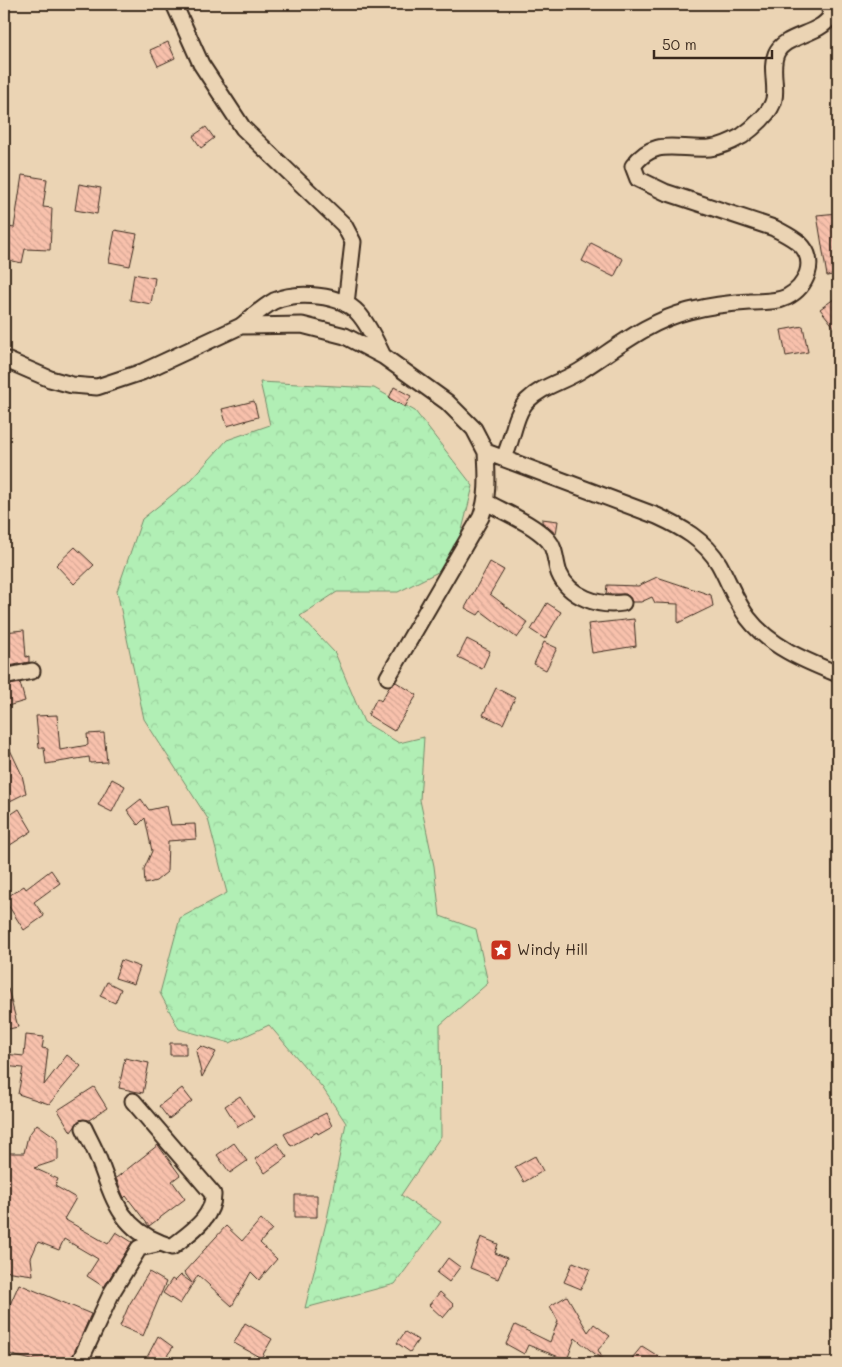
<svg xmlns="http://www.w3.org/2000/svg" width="842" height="1367" font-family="Mali,sans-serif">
  <defs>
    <pattern id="forest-crowns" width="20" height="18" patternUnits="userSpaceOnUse" patternTransform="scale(1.25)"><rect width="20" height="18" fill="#b1efb5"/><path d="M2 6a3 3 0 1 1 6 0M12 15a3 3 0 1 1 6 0" fill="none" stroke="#99cd9b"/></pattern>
    <pattern id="building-back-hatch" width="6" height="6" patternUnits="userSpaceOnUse" patternTransform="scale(1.25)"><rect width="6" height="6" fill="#f8c1ac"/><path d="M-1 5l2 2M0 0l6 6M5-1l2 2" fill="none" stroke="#d6a694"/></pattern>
  </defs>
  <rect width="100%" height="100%" fill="#ebd4b4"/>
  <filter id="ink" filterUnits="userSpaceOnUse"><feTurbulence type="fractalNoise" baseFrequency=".02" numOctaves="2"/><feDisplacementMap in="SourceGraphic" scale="10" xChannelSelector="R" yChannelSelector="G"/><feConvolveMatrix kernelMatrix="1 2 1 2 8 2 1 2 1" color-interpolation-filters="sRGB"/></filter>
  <g filter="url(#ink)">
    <path fill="url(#forest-crowns)" stroke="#768c6a" d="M260,382L374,388L415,411L473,486L461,534L446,568L398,592H337L300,616L335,653L364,722L399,743L424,737L420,800L434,866L440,916L476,929L488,983L440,1025L441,1136L401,1195L441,1222L395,1284L305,1308L327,1219L346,1123L322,1087L269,1025L230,1043L179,1029L160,993L180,918L227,893L208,819L144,719L117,591L142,519L191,480L227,440L270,425Z"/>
    <path fill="url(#building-back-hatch)" stroke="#3b2a1e" d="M168,42L175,58L158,66L150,50Z
      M206,127L214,138L201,148L193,136Z
      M22,175L47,179L43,207L52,208L50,250L25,249L22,263L4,259V226L14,228Z
      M79,184L101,188L97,214L75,210Z
      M838,213V274L827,276L817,215Z
      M115,230L137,234L130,266L109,262Z
      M591,243L623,259L614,277L582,261Z
      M134,274L155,278L151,304L130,300Z
      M838,296V332L820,309Z
      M803,326L808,352L786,356L781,330Z
      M394,387L411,396L405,407L389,398Z
      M254,401L258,417L227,426L222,409Z
      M542,519L558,521L556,534L542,522Z
      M75,547L94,565L74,584L56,565Z
      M490,562L504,570L490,594L528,623L517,638L481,611L478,615L465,608Z
      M657,577L711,595L713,606L678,623V604L655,603L652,597L641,602H632L626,594H606L607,585L638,586Z
      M547,603L561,612L545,639L531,630Z
      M634,619L636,646L592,653L588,624Z
      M24,630L26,657L29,656V662L4,667V632Z
      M467,639L490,651L482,669L458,657Z
      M544,642L557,648L546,670L534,664Z
      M396,682L417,695L394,731L368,715L377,698L381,701L390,686Z
      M20,683L25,701L4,707V686Z
      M496,688L515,698L503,724L483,715Z
      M57,715L60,750L88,745L87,734L104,733L107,762L90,763L89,757L46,764L44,748H39L36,716Z
      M4,737L22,775L26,793L4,804Z
      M112,779L125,786L112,812L98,805Z
      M141,799L149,810L167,806L171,825L195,824L196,839L168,841L167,872L156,881L145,884L144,869L152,851L145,818L138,825L127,810Z
      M19,809L32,831L4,849V819Z
      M51,870L60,883L34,902L44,916L24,930L4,899L24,886L26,889Z
      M121,960L140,967L134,984L115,978Z
      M107,982L121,989L115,1003L100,996Z
      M4,989H8L18,1027L4,1030Z
      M26,1035L44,1037L42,1048L48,1049L44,1085L67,1055L81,1066L49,1104L18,1094L23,1068L4,1066V1054L24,1056Z
      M170,1043H186V1055H170Z
      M201,1046L216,1052L202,1077L196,1051Z
      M125,1058L149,1063L143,1093L119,1088Z
      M94,1087L107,1108L89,1120H80L71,1132L58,1110Z
      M182,1088L192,1101L169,1119L159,1106Z
      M240,1096L254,1117L238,1127L225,1106Z
      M326,1113L332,1126L318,1134L317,1132L291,1146L284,1134Z
      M37,1124L58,1139V1160L34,1168L58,1179L55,1186L76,1198L64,1219L108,1244L116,1232L132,1242L104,1287L87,1276L98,1259L64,1239L59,1250L38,1242L31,1258L33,1275L4,1271V1153H24L28,1136Z
      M234,1143L247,1161L230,1173L217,1155Z
      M277,1143L287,1157L265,1173L255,1159Z
      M158,1145L180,1175L172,1181L185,1199L149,1226L126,1196L124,1198L116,1178Z
      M535,1156L543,1171L524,1182L515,1167Z
      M295,1195H317V1217H295Z
      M261,1219L272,1229L260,1243L277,1259L259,1280L251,1272L232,1306L198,1275L180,1304L163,1293L172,1279L175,1281L181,1275L192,1283L184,1272L226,1226L242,1241Z
      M481,1237L498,1244L495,1253L507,1258L498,1279L470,1268Z
      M448,1258L460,1267L449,1282L437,1273Z
      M573,1262L590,1269L581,1289L564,1282Z
      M149,1272L166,1282L143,1336L120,1326L129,1305Z
      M19,1284L91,1314L70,1363H44L4,1353V1318Z
      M440,1292L454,1305L443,1318L429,1305Z
      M567,1296L588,1332L594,1324L610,1336L598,1350L604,1361L575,1338L567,1360L528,1345L524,1354L506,1344L515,1325L550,1342L558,1321L550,1306Z
      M245,1323L272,1339L261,1358L234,1343Z
      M405,1332L418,1340L410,1352L397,1343Z
      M158,1336L173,1347L162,1363H144Z
      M642,1346L669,1363H628Z"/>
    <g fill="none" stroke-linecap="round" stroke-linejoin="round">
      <g stroke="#3b2a1e" stroke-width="19">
        <path id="minor" d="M174,4L201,64L243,128L344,225L353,242L346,304
          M241,326C251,318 263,307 274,301C297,291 341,294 358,313C369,325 376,342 383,356
          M4,359L50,379L72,385L97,387L142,372L241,326L302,325L345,336L383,356L447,402L474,429L486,452L657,516C681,527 705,540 719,564C729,582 736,602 748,618C770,647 806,661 838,674
          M504,457C513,440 514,415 527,401C542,386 562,382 580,371C615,349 648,321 689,311C708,306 730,303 750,302C762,301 775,303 787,297C806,287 818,261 800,244C792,237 783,233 774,228L665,192L638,179L633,166C655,136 679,151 710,148C720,147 733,141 742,136C752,129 772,112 774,99C777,85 770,68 776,54C784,34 819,36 831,16L829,4
          M486,502C506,513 533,524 548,540C556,549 555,562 559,573C569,597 599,607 623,603
          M4,677L32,671
          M388,677L481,517C489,495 487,475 486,452
          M84,1128C89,1139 95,1149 99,1160C113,1197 120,1228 161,1243
          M79,1363L112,1292L139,1248L161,1243L172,1247C189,1233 214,1218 213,1194L133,1101"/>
      </g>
      <use href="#minor" stroke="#ebd4b4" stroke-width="15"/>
    </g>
  </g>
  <defs>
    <g id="sight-square" transform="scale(1.125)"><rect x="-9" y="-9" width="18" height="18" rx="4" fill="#c8321e" stroke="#ebd4b4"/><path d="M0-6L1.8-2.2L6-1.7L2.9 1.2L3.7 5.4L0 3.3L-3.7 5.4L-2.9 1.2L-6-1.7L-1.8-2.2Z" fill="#fff"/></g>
  </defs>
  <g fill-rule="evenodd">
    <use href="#sight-square" x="501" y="950"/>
  </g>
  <g text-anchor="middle" stroke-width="4" stroke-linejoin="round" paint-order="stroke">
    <g font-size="15" fill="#3b2a1e" stroke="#ebd4b4" text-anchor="start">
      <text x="517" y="955">Windy Hill</text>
    </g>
  </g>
  <rect width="842" height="1367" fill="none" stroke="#ebd4b4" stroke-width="20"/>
  <rect x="10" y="10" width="822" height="1347" fill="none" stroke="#3b2a1e" stroke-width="2" filter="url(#ink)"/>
  <path d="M654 50v8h118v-8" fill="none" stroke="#3b2a1e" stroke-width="2.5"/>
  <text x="662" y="50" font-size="15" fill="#3b2a1e" stroke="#ebd4b4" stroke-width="4" paint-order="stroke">50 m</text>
</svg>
